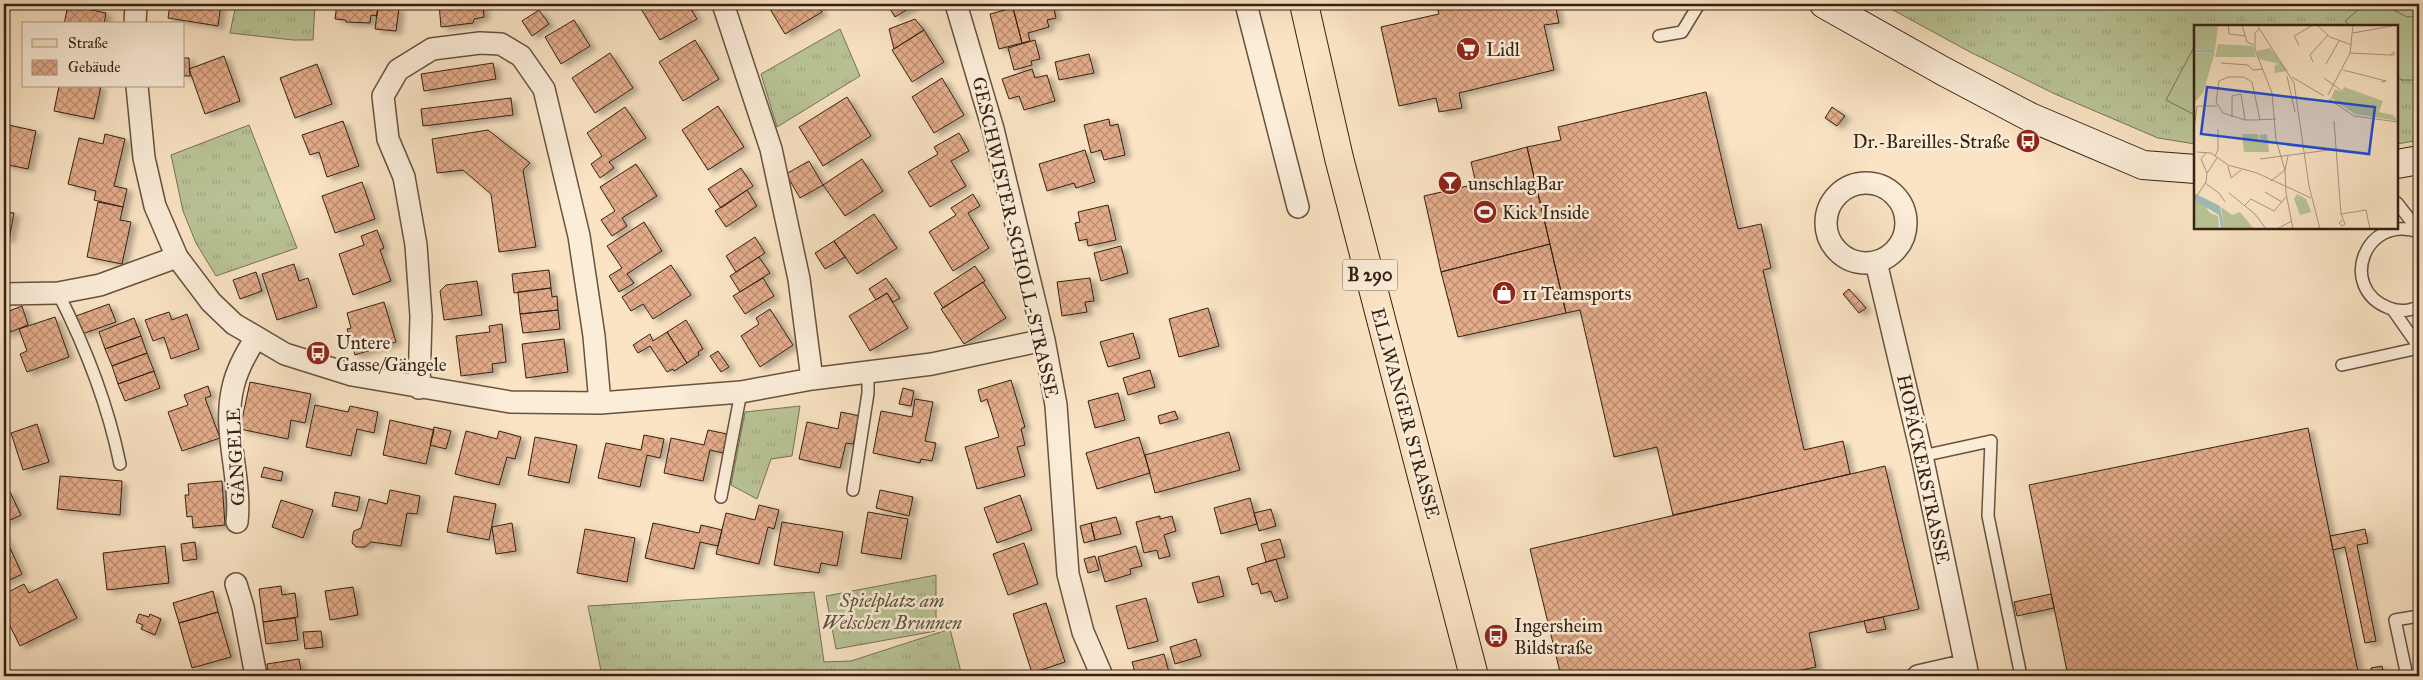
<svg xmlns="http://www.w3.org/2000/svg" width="2423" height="680" font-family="'IM FELL Great Primer',serif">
  <defs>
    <pattern id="grass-tufts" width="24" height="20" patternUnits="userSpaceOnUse" patternTransform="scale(1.25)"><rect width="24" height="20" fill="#bac597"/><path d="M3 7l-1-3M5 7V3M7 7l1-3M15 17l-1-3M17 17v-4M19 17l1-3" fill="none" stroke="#a0a981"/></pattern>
    <pattern id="building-cross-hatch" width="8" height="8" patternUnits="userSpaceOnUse" patternTransform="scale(1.25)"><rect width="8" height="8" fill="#e4ac8b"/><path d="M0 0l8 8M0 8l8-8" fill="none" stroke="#ba8c70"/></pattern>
    <filter id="shadow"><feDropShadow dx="5.5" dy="3" stdDeviation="2.5" flood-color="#0004"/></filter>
  </defs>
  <rect width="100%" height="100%" fill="#fae4c4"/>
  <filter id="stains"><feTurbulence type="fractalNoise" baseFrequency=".004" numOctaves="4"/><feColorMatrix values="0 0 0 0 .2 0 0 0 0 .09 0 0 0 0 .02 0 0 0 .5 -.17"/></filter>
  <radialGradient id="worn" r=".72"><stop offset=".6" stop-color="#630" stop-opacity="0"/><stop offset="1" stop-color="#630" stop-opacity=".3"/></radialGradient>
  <path fill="url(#grass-tufts)" stroke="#777356" d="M236,4H315L313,40H293L230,33Z
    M1882,4H2419V140L2397,144V26H2196L2195,144L2158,138L2055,94L1970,52Z
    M840,29L860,76L777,127L761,74Z
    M249,125L297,248L216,276L196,243L183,211L171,155Z
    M800,406L792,456L771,459L757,499L731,485L745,412Z
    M936,575V631L836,649L826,596Z
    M814,592L824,662L851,661L950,629L962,676H602L588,606Z"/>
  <path fill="#bac597" stroke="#777356" d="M2365,4H2382L2407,17L2419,16V80H2401L2397,75V26H2350L2345,21Z
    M2194,47L2196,48L2195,115L2166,100Z"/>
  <path fill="url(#building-cross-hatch)" stroke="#342114" filter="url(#shadow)" d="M170,4H221L218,26L168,18Z
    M337,4H378L377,16L371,15L370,23L346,22V20L335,19Z
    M439,4H483L484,17L474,19L473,23L441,27Z
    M638,4H688L697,19L660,40Z
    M767,4H816L822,12L785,34Z
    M887,4H916L895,17Z
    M1029,4H1040L1041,6L1053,4L1056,18L1047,20L1049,27L1028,33L1030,41L1022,43L1013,8Z
    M1436,4H1555L1559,23L1544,25L1554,70L1459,93L1462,108L1439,112L1436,98L1399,106L1381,27L1439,14Z
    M68,5L106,13L104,24H64Z
    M378,6L399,8L396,31L375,29Z
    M1013,8L1022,43L999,49L990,14Z
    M539,10L549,24L532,36L522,21Z
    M915,19L924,30L894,49L889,29Z
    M574,20L590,46L561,64L545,37Z
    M924,30L944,62L912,82L892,50Z
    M695,40L719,79L683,101L659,62Z
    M1035,40L1040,59L1031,61L1032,65L1014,70L1008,48Z
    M610,53L633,88L595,113L572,78Z
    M1089,54L1094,73L1059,80L1055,62Z
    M224,56L240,101L205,114L189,69Z
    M184,58H189L190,76H184Z
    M493,63L496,79L424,91L421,74Z
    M317,64L332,104L295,118L280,78Z
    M1032,69L1035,78L1047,75L1055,101L1024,110L1019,96L1009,99L1002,79Z
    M942,78L964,115L934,133L912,97Z
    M59,86H101L94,119L54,111Z
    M1706,92L1738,229L1761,224L1771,268L1763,270L1804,450L1843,441L1850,474L1673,515L1657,447L1614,457L1580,310L1566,313L1527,147L1561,140L1558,127Z
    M847,97L871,136L823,166L799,127Z
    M511,98L513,115L423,126L421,109Z
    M718,106L744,147L708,170L682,130Z
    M625,107L646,138L609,162L614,168L600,178L591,164L602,156L587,133Z
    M1832,107L1845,116L1837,126L1825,118Z
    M1109,119L1110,126L1118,124L1125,155L1104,160L1101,150L1091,153L1084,125Z
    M343,121L359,166L327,177L319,152L310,155L302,135Z
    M4,124L36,131L28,169L4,164Z
    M488,130L530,163L523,170L536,247L499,252L491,194L463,170L437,173L432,139Z
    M959,133L969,151L951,161L966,186L930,207L908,172L938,154L934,147Z
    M105,134L125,139L114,186L127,189L123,207L94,200L96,191L68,184L79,138L103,144Z
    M1527,147L1550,244L1441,272L1424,196L1476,184L1471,162Z
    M1085,150L1095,182L1076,188L1074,183L1047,191L1039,164Z
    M862,159L883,191L845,216L823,185Z
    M809,161L823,185L800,198L786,174Z
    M636,164L657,196L622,218L627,226L612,236L601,220L615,211L600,187Z
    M741,168L753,186L721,208L708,189Z
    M362,182L375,219L335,233L322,196Z
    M747,190L757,206L726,227L715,211Z
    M973,194L980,206L968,213L989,248L953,271L929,232L956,215L951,208Z
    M98,202L123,207L120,220L131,222L122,264L87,257Z
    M1108,205L1116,240L1088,246L1087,239L1079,241L1075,223L1080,222L1078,212Z
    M4,212L14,213L9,240L4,239Z
    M874,214L897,248L857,274L834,241Z
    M644,222L662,251L627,274L634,283L619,292L609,276L622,268L607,246Z
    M377,230L384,248L380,250L391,281L353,295L339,254L364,245L361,236Z
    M755,237L765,253L736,272L726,256Z
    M834,241L845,257L825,269L815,253Z
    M1550,244L1566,313L1458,337L1441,272Z
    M1121,246L1128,273L1101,281L1094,253Z
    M759,257L770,273L740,292L730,276Z
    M294,264L299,281L308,278L317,307L277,320L262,274Z
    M671,265L691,295L653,319L643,304L631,311L622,297Z
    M975,266L985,281L943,308L934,293Z
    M549,270L551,288L514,293L512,274Z
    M256,272L262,291L240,299L233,280Z
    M763,278L774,296L745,314L733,296Z
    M886,278L900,298L893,302L887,293L876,300L869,289Z
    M1090,278L1094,301L1085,302L1087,312L1062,316L1057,282Z
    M477,281L482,315L444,320L440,291L446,285Z
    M983,282L1006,318L964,344L941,309Z
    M551,288L552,297L557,296L558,310L520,314L518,292Z
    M1849,289L1866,308L1859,313L1843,294Z
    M887,293L908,328L870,351L849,316Z
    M384,302L396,342L355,355L347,329L351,328L347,313Z
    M109,304L116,322L82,334L76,316Z
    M22,306L28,325L5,334L4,313Z
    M1208,308L1219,346L1179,357L1169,319Z
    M770,309L793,345L760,367L741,336L759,324L756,318Z
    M558,310L560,329L523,333L520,314Z
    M169,312L172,320L187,314L199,349L171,359L164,337L153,341L145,320Z
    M55,317L69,357L27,372L20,354L27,351L19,329Z
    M134,318L141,336L105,349L99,332Z
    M686,320L703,349L698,352L699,355L687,363L667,332Z
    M502,324L506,362L492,364L493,372L461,376L456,336L490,332L489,326Z
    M667,332L687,363L674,371L673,369L667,372L650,346L638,353L633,345L650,334L653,341Z
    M1133,333L1140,358L1108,367L1100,342Z
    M141,336L147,353L112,366L105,349Z
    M564,339L568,372L526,378L522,344Z
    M718,351L729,367L721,372L710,356Z
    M147,353L154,371L118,384L112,366Z
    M1150,370L1155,387L1128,395L1123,378Z
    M154,371L160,388L125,401L118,384Z
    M1011,380L1025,427L1021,429L1025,445L1017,447L1025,476L977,489L965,447L999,437L987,399L981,402L978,390Z
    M250,382L311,394L305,423L291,420L288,439L240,429Z
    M208,386L211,396L205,398L220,438L182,451L168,412L188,405L184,395Z
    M903,388L914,391L911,406L899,404Z
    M1118,393L1125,420L1095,428L1088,401Z
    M915,399L933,402L925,441L936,443L932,461L921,459L920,463L873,453L881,411L912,417Z
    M315,405L348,412L350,406L378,412L374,433L357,429L351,456L306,447Z
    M1175,411L1178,419L1160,424L1158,416Z
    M841,412L860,416L853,444L846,443L840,468L799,459L807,422L838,429Z
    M390,420L434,430L426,464L383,455Z
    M37,424L49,462L23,470L11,433Z
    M434,427L451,431L446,449L430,445Z
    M2308,428L2358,672L2335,676H2068L2029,485Z
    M708,430L727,434L723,453L710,450L703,481L664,473L671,438L704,445Z
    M466,431L497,439L499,431L521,437L515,459L507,457L499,485L455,474Z
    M1229,432L1240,470L1155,493L1145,455Z
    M644,435L664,439L660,458L647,455L640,487L598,478L606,443L641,450Z
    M535,437L577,445L569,483L528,475Z
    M1139,437L1150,473L1097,489L1086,453Z
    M1885,466L1919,609L1809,633L1816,667L1773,676H1561L1530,549Z
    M264,467L283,472L281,481L261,477Z
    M60,476L122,481L120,515L57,509Z
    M222,481L225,525L193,528L192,516L187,517L185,495H189L188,484Z
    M9,490L21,515L4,523V492Z
    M390,490L420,496L417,514L407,513L401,546L371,542L365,547H356L352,543L353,534L354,531L361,528L369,499L387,504Z
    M880,490L913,497L909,516L876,508Z
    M335,492L360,497L357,511L332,506Z
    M1020,495L1032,530L997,543L984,508Z
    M454,496L496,504L489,540L447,532Z
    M1250,498L1257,524L1221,534L1214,508Z
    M281,500L313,510L303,538L272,527Z
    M759,505L779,510L774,529L768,527L759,564L716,554L726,513L755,520Z
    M1271,509L1276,526L1259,531L1254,513Z
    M868,512L908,519L901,559L861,553Z
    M1160,516V519L1172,516L1176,531L1164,535L1170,556L1159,559L1157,550L1144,553L1136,522Z
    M1116,517L1121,534L1095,540L1091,523Z
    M782,522L843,532L837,566L821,563L819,573L774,565Z
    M512,523L516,551L496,554L492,527Z
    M653,523L699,533L701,525L722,530L718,546L700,542L694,569L645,558Z
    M1091,523L1095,540L1084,543L1080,526Z
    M585,529L635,538L627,582L577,573Z
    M2365,529L2368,543L2357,545L2376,641L2365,643L2345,547L2333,550L2330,536Z
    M5,537L22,574L4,583V538Z
    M1280,539L1285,557L1266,562L1261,544Z
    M195,542L197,559L183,561L181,544Z
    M1024,543L1038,584L1008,595L993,554Z
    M165,546L169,583L107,590L103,553Z
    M1136,546L1142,566L1130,569L1131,574L1105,582L1098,557Z
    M1095,556L1099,570L1088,573L1084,559Z
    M1276,559L1288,598L1275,602L1271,591L1261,594L1258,583L1252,585L1247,568Z
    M1219,576L1224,596L1198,603L1192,583Z
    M57,579L77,618L20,646L4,614V594L24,584L29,593Z
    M281,586L282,595L295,593L298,617L263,622L259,589Z
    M353,587L358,615L330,620L325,591Z
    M213,591L218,612L179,623L173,603Z
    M2051,594L2054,608L2017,616L2014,602Z
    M1146,598L1158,641L1128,649L1116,606Z
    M1046,603L1065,662L1032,673L1013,614Z
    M218,612L231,657L192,668L179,623Z
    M139,614L149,617L150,614L161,619L155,635L141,629L143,625L136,622Z
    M1883,617L1886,629L1867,633L1864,621Z
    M295,618L298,640L266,644L263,622Z
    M321,631L323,647L305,649L303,632Z
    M1196,639L1201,656L1175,664L1170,647Z
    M1164,654L1170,676H1136L1132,662Z
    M299,659L302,676H268L267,664Z
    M2382,666L2384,676H2372L2371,668Z"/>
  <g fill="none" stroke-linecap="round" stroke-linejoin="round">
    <g stroke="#665240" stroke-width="14">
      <path id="service" d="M1659,36L1682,32L1699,4
        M2397,203L2419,231
        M2419,232C2365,213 2337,288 2389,308C2399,312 2410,311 2419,306
        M58,293C85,346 108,405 120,464
        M2393,310L2419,347
        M2342,365L2419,348
        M1922,456L1991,441L1988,516L2021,676
        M853,490L868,393V373
        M721,497L741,392
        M2407,676L2395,620L2419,616"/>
    </g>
    <g stroke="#665240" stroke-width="24">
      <path id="minor" d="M723,4L771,149L799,279L812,379
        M956,4L993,129L1044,340L1056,405L1068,574L1083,632L1102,676
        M1246,4L1298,207
        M135,24L136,4
        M137,86L144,158L155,206L177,257L211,302L234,324L285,354L352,375L510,402L600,403L741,392L812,379L932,364L1044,340
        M1826 223a40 40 0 1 1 80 0a40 40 0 1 1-80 0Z
        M1876,262L1922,456L1968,676
        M4,294L58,293L100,285L177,257
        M419,388L421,316L416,245L404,177L388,139L383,96L398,70L432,49L480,43L501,44L521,56L544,89L579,236L594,336L600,403
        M237,522C242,477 222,432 233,387C237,369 246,353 256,338
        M236,584L243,607L256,676
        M1918,676L1966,665"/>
    </g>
    <g stroke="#342114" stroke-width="30">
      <path id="secondary" d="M1824,4L1943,71L2030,117L2143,165L2196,169
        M2397,164L2419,160"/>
    </g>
    <g stroke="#342114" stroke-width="30">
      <path id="primary" d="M1304,4L1339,158L1474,676"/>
    </g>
    <use href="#service" stroke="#fcedd9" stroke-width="11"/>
    <use href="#minor" stroke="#fcedd9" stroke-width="21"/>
    <use href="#secondary" stroke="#fcedd9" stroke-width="28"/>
    <use href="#primary" stroke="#fae4c4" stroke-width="28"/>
  </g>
  <defs>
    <g id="supermarket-disc" transform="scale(1.25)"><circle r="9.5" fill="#8f2418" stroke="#fcedd9"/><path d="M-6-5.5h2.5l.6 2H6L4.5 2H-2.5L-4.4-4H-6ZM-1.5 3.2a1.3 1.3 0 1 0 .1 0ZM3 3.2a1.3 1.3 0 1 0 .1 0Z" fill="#fff"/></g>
    <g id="bus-disc" transform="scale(1.25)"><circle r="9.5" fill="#8f2418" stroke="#fcedd9"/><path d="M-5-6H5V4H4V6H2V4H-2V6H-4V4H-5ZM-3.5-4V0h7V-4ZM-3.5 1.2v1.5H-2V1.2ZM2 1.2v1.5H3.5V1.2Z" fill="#fff"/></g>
    <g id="bar-disc" transform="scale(1.25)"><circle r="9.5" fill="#8f2418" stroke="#fcedd9"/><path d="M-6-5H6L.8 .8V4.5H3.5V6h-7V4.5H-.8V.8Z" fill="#fff"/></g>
    <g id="stadium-disc" transform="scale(1.25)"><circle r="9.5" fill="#8f2418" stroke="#fcedd9"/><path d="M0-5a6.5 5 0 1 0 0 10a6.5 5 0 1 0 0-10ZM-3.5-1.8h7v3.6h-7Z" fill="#fff"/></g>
    <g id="shop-disc" transform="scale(1.25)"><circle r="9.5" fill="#8f2418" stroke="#fcedd9"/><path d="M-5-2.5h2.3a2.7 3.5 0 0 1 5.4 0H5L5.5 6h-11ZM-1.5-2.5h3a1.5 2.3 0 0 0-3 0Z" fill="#fff"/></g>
  </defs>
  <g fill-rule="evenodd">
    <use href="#supermarket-disc" x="1468" y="49"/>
    <use href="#bus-disc" x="2028" y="141"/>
    <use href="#bar-disc" x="1450" y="183"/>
    <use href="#stadium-disc" x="1485" y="212"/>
    <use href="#shop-disc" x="1504" y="293"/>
    <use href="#bus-disc" x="318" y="353"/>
    <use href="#bus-disc" x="1496" y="636"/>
  </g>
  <g text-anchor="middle" stroke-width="5" stroke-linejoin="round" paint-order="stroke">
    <rect fill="#fcedd9" stroke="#705e4f" stroke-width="1" x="1342.5" y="259.5" width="55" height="31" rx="4"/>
    <g font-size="18" font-weight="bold" fill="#342114">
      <text x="1370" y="281">B 290</text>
    </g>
    <g font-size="19" fill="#342114" stroke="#fcedd9" text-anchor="start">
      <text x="1486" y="56">Lidl</text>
      <text x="2010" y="148" text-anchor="end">Dr.-Bareilles-Straße</text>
      <text x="1468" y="190">unschlagBar</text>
      <text x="1502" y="219">Kick Inside</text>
      <text x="1522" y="300">11 Teamsports</text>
      <text x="336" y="349">Untere<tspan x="336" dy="22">Gasse/Gängele</tspan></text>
      <text x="1514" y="632">Ingersheim<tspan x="1514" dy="22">Bildstraße</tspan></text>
    </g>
    <g font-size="19" fill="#342114" stroke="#fcedd9">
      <text transform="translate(1016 237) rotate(77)" y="7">GESCHWISTER-SCHOLL-STRASSE</text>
      <text transform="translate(1406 413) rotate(75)" y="7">ELLWANGER STRASSE</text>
      <text transform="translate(235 457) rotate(-93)" y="7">GÄNGELE</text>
      <text transform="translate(1924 469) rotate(78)" y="7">HOFÄCKERSTRASSE</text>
    </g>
    <g font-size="19" font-style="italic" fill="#5c523b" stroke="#fcedd9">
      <text x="892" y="607">Spielplatz am<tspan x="892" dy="22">Welschen Brunnen</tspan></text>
    </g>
  </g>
  <g transform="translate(2194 25)">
    <rect width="204" height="204" fill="#fae4c4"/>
    <path d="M0,0H24L21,26L0,24ZM24,19L59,21L62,32H21ZM76,23L94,46L80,48L81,40L85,39L65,34L62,26ZM21,27L9,68L1,77L0,28ZM150,62L189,76L185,87L199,90L204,96L161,89L137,73L141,64L148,67ZM48,109H64V114L66,115L65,110L73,109L75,127H50ZM0,176L9,178L16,188L24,191L25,204H4L0,200ZM27,182L38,190L46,187L60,204H30Z" fill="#bac597"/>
    <path d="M103,169L112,174L117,187L106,190L100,174Z" fill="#bac597"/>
    <path d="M0,168L26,181L30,204H27L25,190L0,175Z" fill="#a1bcbd"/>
    <path fill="none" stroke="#a1bcbd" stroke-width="2.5" d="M0,26H20"/>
    <path fill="none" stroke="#ab967e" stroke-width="1" d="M34,0L35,9L51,11M48,0L53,17L60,20M63,0L100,58L115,161L126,204M123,0L136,12L158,20M65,4L61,8V25L78,68L82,115L91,145L92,168L99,204M159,8L198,1M105,20L100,11L119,0M156,28L196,30L200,27V30H196M119,37L116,30L134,10M27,38L54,40L59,45L69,44M132,39L145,16M149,45L192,56L187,57M93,51L101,87M98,52L130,71M130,53L148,66M134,70L156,28L159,0M135,74L160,91L204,97M38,92V71L47,69L51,95M66,95L58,57L50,52H34L25,56L22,77L29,88L51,95H61L82,94M140,96L147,189L151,199L148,201L145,198L148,195M0,105L3,81H23M3,127L17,128L34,140L63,148L117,173M21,131L24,125V104M66,134L143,124M34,141L37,153L47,145M13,148L23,133M77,156L91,145L94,131M11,158L25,168L31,177M71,167L88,177M35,168L61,189L72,204M0,175L12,157L13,148L7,134L12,128M50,181L57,174L80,186L92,172M147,189L172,185L176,204M83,204L98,196"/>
    <path fill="#1d4ed8" fill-opacity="0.15" stroke="#1d4ed8" stroke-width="2.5" d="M13,62L181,82L175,129L7,109Z"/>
    <rect width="204" height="204" fill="none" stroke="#342114" stroke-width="2.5"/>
  </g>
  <rect width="2423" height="680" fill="none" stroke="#fae4c4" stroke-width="20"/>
  <rect x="5" y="5" width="2413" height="670" fill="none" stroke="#342114" stroke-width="2.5"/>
  <rect x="10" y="10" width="2403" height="660" fill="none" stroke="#342114"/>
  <rect x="22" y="22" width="162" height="65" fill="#fcedd9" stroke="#ac9b8a"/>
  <rect x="32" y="39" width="25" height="8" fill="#fae4c4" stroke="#ac9b8a"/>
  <text x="68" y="48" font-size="15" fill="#342114">Straße</text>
  <rect x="32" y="60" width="25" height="15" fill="url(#building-cross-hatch)" stroke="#ac9b8a"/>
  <text x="68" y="72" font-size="15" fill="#342114">Gebäude</text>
  <rect width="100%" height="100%" filter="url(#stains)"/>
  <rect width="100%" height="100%" fill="url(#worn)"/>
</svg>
